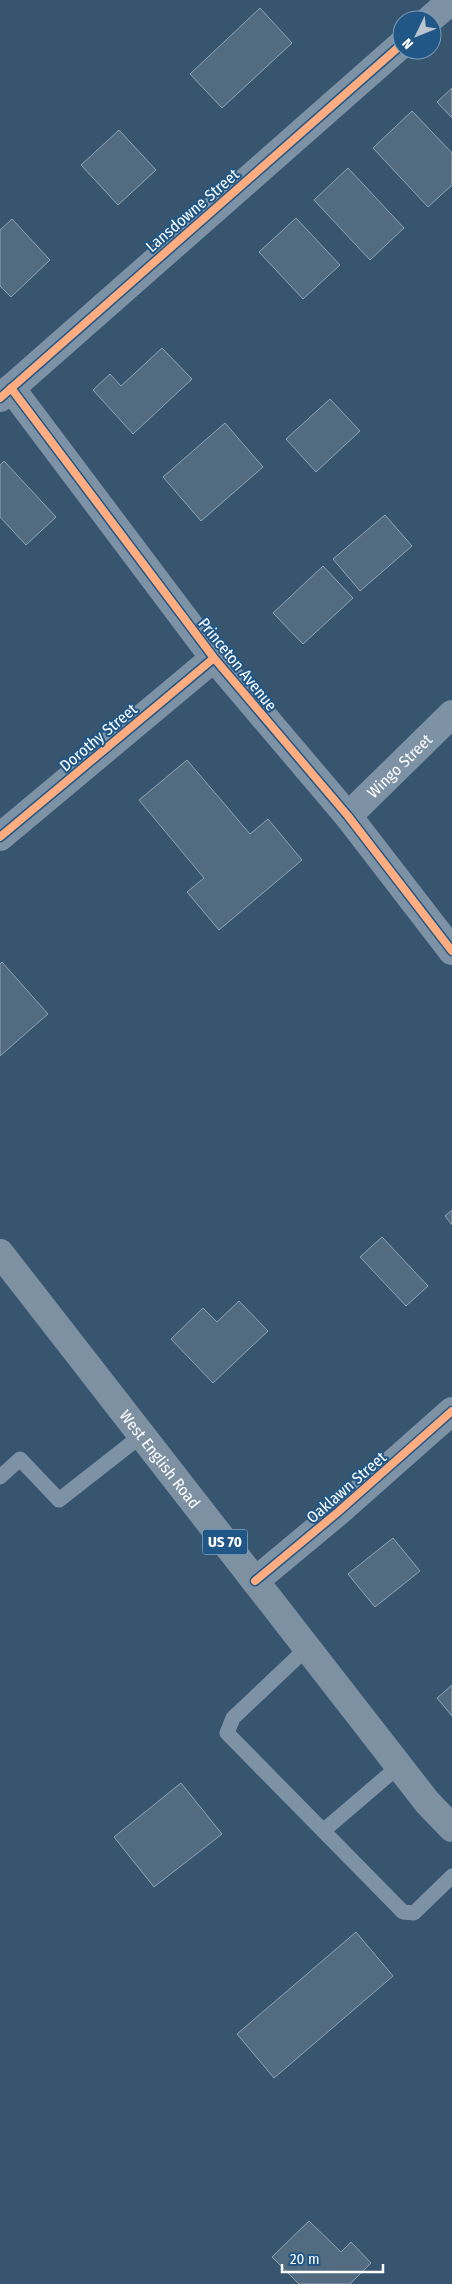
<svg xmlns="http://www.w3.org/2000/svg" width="452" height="2284" font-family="'Fira Sans Condensed',sans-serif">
  <rect width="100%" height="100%" fill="#37556f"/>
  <path fill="#536b80" stroke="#91a3b3" d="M260,8L292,43L222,108L190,74Z
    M452,88V118L437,102Z
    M412,111L452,153V185L428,207L373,148Z
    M119,130L156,170L118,205L81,165Z
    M348,168L404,228L370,260L314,200Z
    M296,218L340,265L303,299L259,252Z
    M12,219L50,260L11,297L0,286V230Z
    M162,348L192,379L133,434L93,390L110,374L121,386Z
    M330,399L360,431L316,472L286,439Z
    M225,423L263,467L201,521L163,477Z
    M4,461L56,517L26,545L0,517V465Z
    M385,515L412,546L360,591L333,559Z
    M323,566L353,598L303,644L273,613Z
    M187,760L250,834L268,819L302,860L219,930L187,892L204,878L139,800Z
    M2,962L48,1014L0,1056V964Z
    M452,1210V1225L445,1216Z
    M382,1237L428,1286L406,1306L360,1257Z
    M239,1301L268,1331L213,1383L171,1339L203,1308L217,1322Z
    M393,1538L420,1571L375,1607L348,1574Z
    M452,1685V1716L437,1698Z
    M181,1783L222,1834L154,1887L114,1837Z
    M356,1932L393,1976L274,2078L237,2034Z
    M309,2221L341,2252L351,2242L371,2263L350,2284H299L272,2257Z"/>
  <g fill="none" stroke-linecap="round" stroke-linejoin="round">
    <path stroke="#7e92a5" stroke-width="15" d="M0,1477L20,1459L59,1500L142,1435
      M307,1648L233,1718L227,1733L403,1912L414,1913L452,1876
      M323,1831L399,1766"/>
    <g stroke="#7e92a5" stroke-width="28">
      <path d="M429,20L452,0"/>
      <path d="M11,388L214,658L348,816L452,951"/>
      <path d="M0,398L402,44"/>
      <path id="s1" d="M348,816L452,714"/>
      <path d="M0,837L214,658"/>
      <path d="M255,1581L338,1512L452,1411"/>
    </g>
    <path stroke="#7d91a2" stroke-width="28" id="s2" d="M0,1253L427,1802L452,1828"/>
    <g stroke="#205786" stroke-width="11">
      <path id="cycleway" d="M11,388L214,658L348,816L452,951
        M0,398L402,44
        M0,837L214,658
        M255,1581L338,1512L452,1411"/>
    </g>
    <use href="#cycleway" stroke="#ffac80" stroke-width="8"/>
  </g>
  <g text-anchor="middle" stroke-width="4" stroke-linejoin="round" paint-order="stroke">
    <rect fill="#205786" stroke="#bccddb" stroke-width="1" x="202.5" y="1529.5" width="45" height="25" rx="4"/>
    <g font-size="15" font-weight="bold" fill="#fff">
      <text x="225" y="1547">US 70</text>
    </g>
    <g font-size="16" fill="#fff" stroke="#205786">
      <text transform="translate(192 210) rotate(-41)" y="6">Lansdowne Street</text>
      <text transform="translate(238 664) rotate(51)" y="6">Princeton Avenue</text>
      <text transform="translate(98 737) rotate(-40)" y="6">Dorothy Street</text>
      <text dy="6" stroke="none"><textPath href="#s1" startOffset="72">Wingo Street</textPath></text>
      <text dy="6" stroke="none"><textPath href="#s2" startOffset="261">West English Road</textPath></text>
      <text transform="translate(346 1487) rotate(-41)" y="6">Oaklawn Street</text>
    </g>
  </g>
  <g transform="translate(417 35) rotate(227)"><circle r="24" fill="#205786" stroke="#799ab6"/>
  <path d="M0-4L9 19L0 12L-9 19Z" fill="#b9c4cd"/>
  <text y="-8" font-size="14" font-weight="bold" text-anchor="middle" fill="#ffffff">N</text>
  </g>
  <path d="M282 2264v8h101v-8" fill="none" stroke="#ffffff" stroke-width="2.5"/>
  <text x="290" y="2264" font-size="15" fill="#ffffff" stroke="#205786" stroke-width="4" paint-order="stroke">20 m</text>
</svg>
